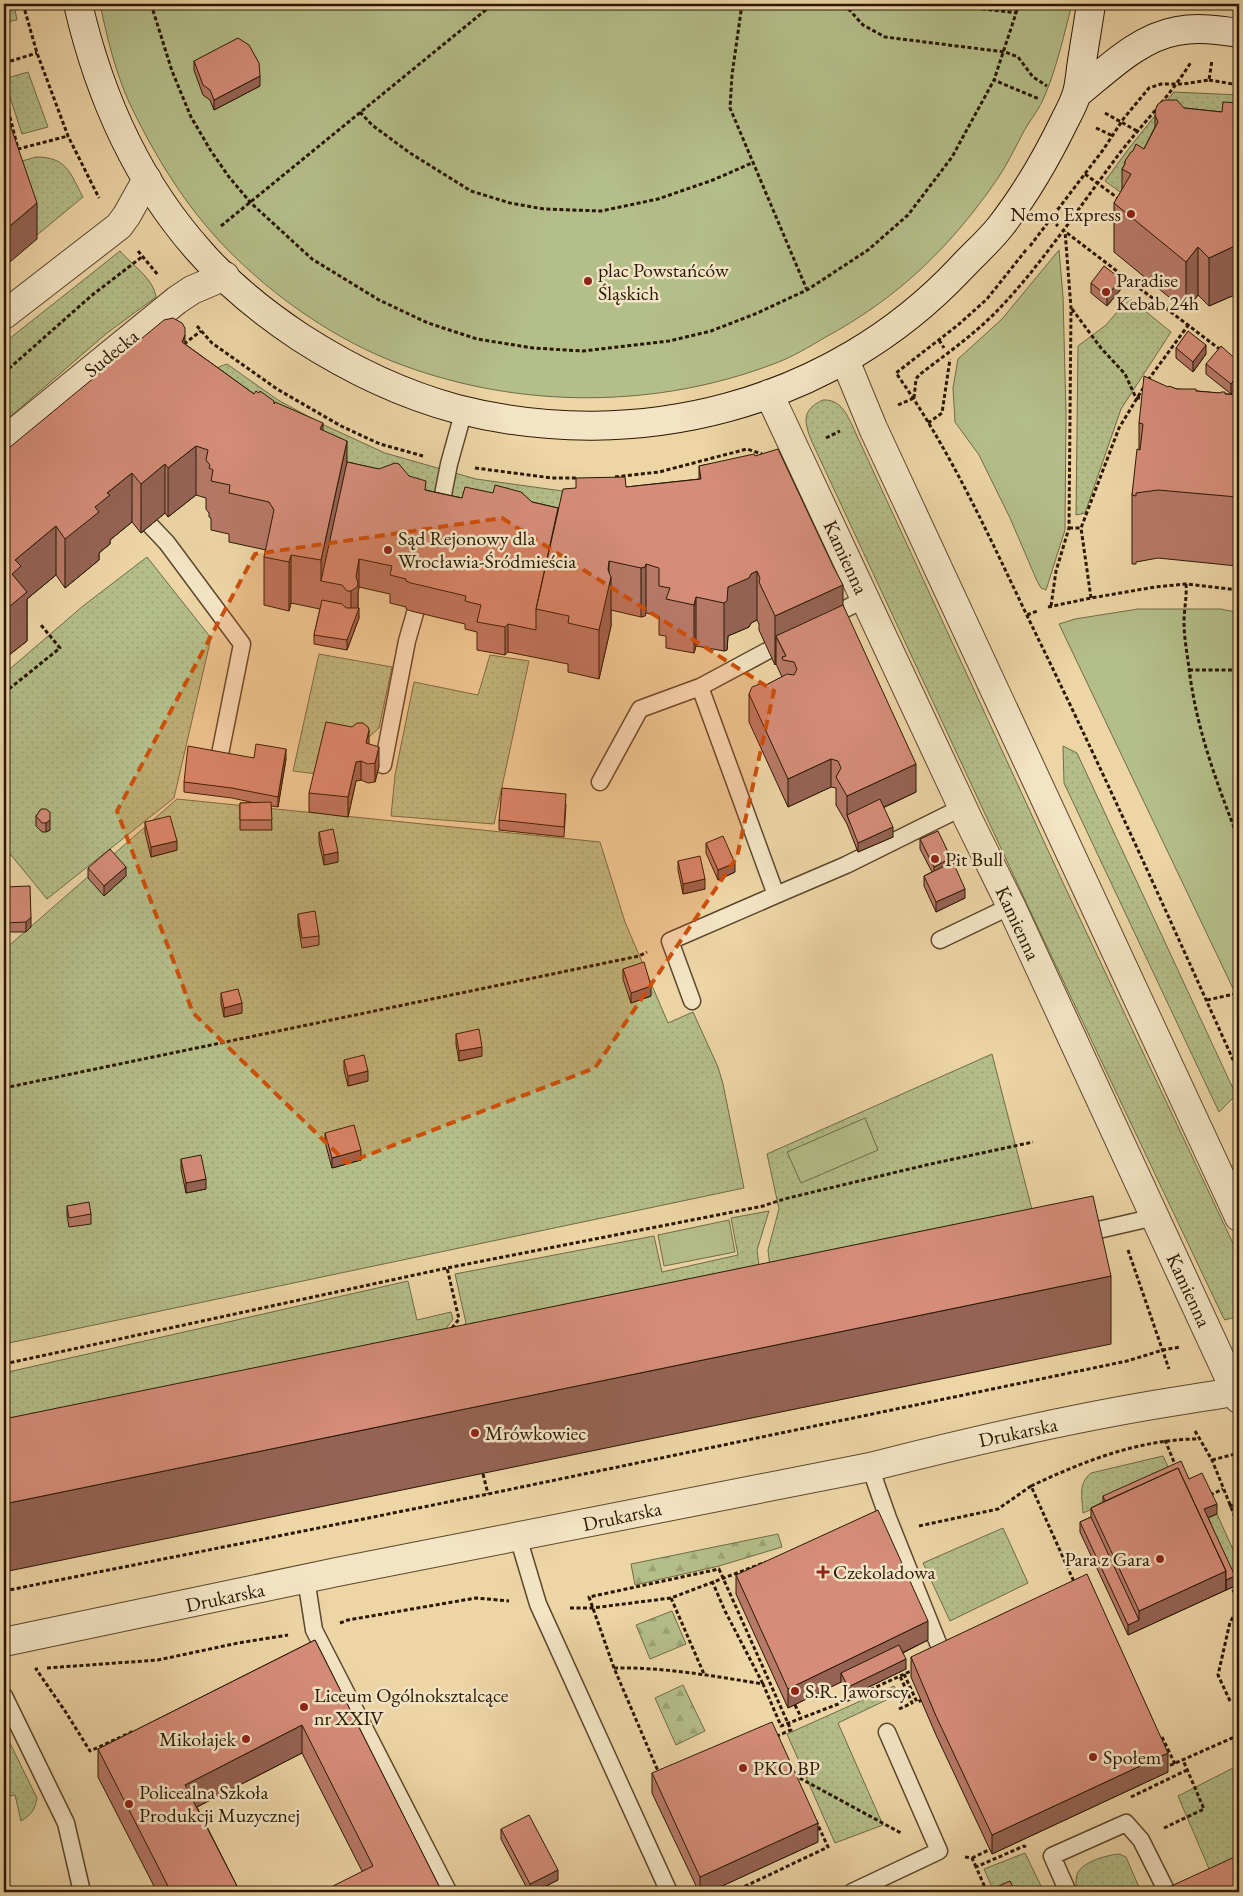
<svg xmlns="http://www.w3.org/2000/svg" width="1243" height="1896" font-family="'EB Garamond',serif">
  <defs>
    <pattern id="grass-dots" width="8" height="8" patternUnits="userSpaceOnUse" patternTransform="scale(1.25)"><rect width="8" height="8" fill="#b4be89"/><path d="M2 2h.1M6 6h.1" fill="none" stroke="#9ba375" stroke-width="1.8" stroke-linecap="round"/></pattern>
    <pattern id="forest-firs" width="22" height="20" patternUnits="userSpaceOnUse" patternTransform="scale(1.25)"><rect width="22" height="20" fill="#b4be89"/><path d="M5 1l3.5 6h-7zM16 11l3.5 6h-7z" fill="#9ba375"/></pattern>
  </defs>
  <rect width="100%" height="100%" fill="#edd5a6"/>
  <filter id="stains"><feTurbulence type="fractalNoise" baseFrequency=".004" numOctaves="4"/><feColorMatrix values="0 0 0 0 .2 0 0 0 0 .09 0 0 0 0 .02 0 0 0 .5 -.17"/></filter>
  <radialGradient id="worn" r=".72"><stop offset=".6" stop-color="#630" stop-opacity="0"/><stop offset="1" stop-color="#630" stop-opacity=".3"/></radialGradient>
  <path fill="url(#grass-dots)" stroke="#6f6b46" d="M4,4H14L17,20L11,21L4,34Z
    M28,72L48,127L22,134L4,79Z
    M1174,92L1239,95V152L1131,200L1105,181L1130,147Z
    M36,157C67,157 70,173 83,197L37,235L12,164Z
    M120,251C131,264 154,279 156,297L107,333L4,422V343Z
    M1129,298L1171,332L1121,409L1085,513L1076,515L1078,346L1106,325Z
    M227,364L278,400L326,426L385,453L476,479L577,493V521L372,481L216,368Z
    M823,400C839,399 846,412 852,425L1064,885L1239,1256V1316L1225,1320L1223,1317L1040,932L812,442C804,422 801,410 823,400Z
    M147,557L211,638L174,798L47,899L11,855H4V674L83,606Z
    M319,654L392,667L379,728L369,737L317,774L293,771Z
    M490,655L529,661L494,824L391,816L395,775L414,682L478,695Z
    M1063,746L1077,753L1236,1095L1219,1112L1064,783Z
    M177,799L600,842L625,922L668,1023L693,1012L718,1067L723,1084L744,1188L4,1344V950Z
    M992,1054L1037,1229L772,1285L768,1250L779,1209L767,1154Z
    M769,1211L757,1250L762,1289L446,1344L466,1323L455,1274L654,1236L662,1272L738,1255L731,1218Z
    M408,1281L417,1320L451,1312L453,1319L436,1342L4,1446V1373Z
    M1163,1456L1172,1475L1083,1513C1082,1498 1078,1483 1091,1473Z
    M1217,1514L1239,1563V1589L1206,1520Z
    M1003,1528L1028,1583L950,1621L923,1563Z
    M894,1686L899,1694L838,1723L883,1825L835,1843L787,1734Z
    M4,1731L37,1798C35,1810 31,1815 21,1821L15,1795L4,1797Z
    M1239,1765V1867L1213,1878L1178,1796Z
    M1025,1853L1044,1892H994L984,1869Z
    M1119,1854L1126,1857L1141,1892H1077C1076,1886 1075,1878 1078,1872C1085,1861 1107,1855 1119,1854Z"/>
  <path fill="url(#forest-firs)" stroke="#6f6b46" d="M778,1534L782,1547L719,1566L635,1585L631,1564Z
    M672,1611L686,1644L650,1659L636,1625Z
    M683,1685L705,1731L676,1745L655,1698Z"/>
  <path fill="#b4be89" stroke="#6f6b46" d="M100,4H1072C1065,31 1056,70 1045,95C1040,108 1031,119 1024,131C1016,146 1008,163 998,178C950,248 898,298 824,338C809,347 792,357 776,363C657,409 521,409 402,365C337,341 275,298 227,249C186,207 154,155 129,102C115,71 107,37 100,4Z
    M1059,250L1063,297L1066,413L1065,530L1046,590L1041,588L1037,581L1010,518L979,455L955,422L953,388L958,359L1002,319Z
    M1138,609H1221L1239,613V1001L1059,624L1075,619Z
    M865,1118L878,1150L801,1183L787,1152Z
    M729,1220L735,1252L664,1266L658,1235Z"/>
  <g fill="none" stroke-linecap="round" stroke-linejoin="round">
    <g stroke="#5b472b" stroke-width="19">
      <path id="service" d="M439,515L449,464L464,410
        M150,525L167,543L242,644L220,754
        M833,615L865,599
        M383,765L407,641L415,613
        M600,782L640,709L700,687
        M776,895L846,865L963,807
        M940,940L1011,906
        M692,1001L670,941L776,895L700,687L769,650
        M1081,1234L1155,1217
        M870,1467L888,1518L938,1643
        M518,1537L538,1604L669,1892
        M306,1579L314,1630L447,1889
        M4,1696L66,1823L82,1892
        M852,1892L939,1851L887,1732
        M1068,1892L1052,1856L1126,1823L1141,1840L1167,1892"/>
    </g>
    <g stroke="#5b472b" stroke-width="30">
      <path id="minor" d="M4,1642L337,1572L870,1467C964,1443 1058,1421 1153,1405C1182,1400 1211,1396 1239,1391"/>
    </g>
    <g stroke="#5b472b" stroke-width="30">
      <path id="tertiary" d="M4,315L119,226L127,215L147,179
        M845,360L873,428L1239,1217
        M769,394L969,821L1011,906L1239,1399
        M4,441L177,300L192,290L225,276"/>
    </g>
    <g stroke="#2a1802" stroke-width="30">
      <path id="secondary" d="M78,4C99,95 138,183 201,253C229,285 264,313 300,337C348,368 401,394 457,409C637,455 832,405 960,269C973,255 988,242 1000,227C1025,195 1046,159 1064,122C1068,114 1073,105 1076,96C1079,88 1080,77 1081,68C1084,47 1088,25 1091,4
        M1077,94C1107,70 1138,38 1177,31C1198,27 1219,30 1239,33"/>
    </g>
    <path stroke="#2a1802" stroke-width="3" stroke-dasharray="4 2.5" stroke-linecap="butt" d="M23,4L37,53L68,136L99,198
      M151,4L172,71L191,117L211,151L229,177L251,203L312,259L379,300L428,323L477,339L533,348L583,351L669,341L711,331L755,314L807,290L868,250L908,215L952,157L994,80
      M742,4L732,75L730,108L807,290
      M844,4L863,25L885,37L1005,52L1018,57L1033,77L1047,86
      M943,4L1017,13
      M1019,4L994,80L1039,99
      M4,63L37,53
      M1209,80L1239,85
      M360,112L372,125L410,153L471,191L510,203L544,209L601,211L658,199L713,180L752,163
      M1105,113L1137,131
      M10,117L18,149L68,136
      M1096,128L1113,136
      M1085,174L1119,199
      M1051,220L1058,226
      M221,226L493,4
      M1067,233L1222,351
      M1030,246L1103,150L1124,118L1149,88L1161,84H1183L1209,80L1212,60
      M1026,250L987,299L958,325L896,373C952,452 991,541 1033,628C1105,775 1172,924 1239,1073
      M138,251L158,275
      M1072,309L1101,348L1125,374L1136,398H1145
      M197,326L212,343L277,389L341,426L380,444L423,456
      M939,340L944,348
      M184,344L201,331
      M4,373L91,296L143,256
      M1148,380L1189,324
      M914,398L916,379L919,375C945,355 972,336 995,313C1041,266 1080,206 1119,154C1143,123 1171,95 1191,62
      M898,405L914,398
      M928,423L942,413L950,359
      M826,438L840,431
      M475,468L552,478H578
      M615,477L659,472L747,449L762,454
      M1069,528H1081
      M1186,584C1187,597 1184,609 1184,622C1184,637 1187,653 1189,668C1196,728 1217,784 1239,840
      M1091,598L1081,528L1119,428L1145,385
      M1051,606L1056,571L1069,528L1071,308L1065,231
      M1048,607L1091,598L1155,587L1186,584L1239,590
      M1027,615L1037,611
      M1189,670H1231L1239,672
      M4,693L60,648L41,625
      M1207,1000L1239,993
      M4,1088L639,956L647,952
      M1128,1250L1169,1369
      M452,1328L459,1319L447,1268L763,1206L784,1199L926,1165L1033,1142
      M4,1364L447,1268
      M1195,1431L1212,1460L1239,1527
      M1165,1440L1176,1467
      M1212,1460L1239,1453
      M483,1474L488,1494
      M1031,1486C1084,1461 1140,1439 1199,1439
      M1210,1495L1223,1489
      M1229,1506L1239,1503
      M919,1526L998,1509L1031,1486L1075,1584
      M719,1569L791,1730L664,1785L614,1668L589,1597Z
      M712,1581L725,1611L763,1684
      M1230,1584L1235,1594L1237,1609
      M4,1591L488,1494L1127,1361L1163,1350L1180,1347
      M671,1598L704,1674
      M570,1608H592L671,1598L766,1562
      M340,1623L348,1620L476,1598L509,1601
      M47,1668L158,1660L238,1643L288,1635
      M614,1668C664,1667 713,1676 763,1684L781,1726L846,1701L913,1670
      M38,1669H36L65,1711L90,1751L134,1731
      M904,1674L917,1702L925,1699
      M1230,1701L1218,1675L1230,1622L1239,1608
      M795,1705L801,1717
      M899,1709L912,1703L900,1676
      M1162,1737L1175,1764
      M1164,1768L1239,1735
      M794,1775L901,1833
      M1131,1797L1187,1770
      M1164,1828L1204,1809L1183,1760
      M965,1857L972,1858L976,1867
      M972,1858L993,1848
      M733,1892L828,1847L816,1821
      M987,1892L976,1867L1024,1846L1028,1848"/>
    <use href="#service" stroke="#f3e4c5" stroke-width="16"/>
    <use href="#minor" stroke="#f3e4c5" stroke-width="28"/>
    <use href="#tertiary" stroke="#f3e4c5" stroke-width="28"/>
    <use href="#secondary" stroke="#f3e4c5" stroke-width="28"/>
  </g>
  <path fill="#b77968" stroke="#2a1802" d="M194,61L260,86L214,110L210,100L203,95L194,70Z
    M1239,103V293L1209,306L1198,295L1186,311L1114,252V203L1122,190V169L1125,164V161L1144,149L1155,127V115L1184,108L1222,112Z
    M1091,283L1121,289L1107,306L1091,293Z
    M185,344L254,394L274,404L323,431L347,462L409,476L426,490L462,498L532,502L558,508L626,487L699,479V466L755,456L843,605L916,792L883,808L893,837L858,852L847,824L836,805V788L831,787L788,807L749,722V694L782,677L776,664L775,665L759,630V624L757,620L751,623L749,627L728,636L727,650L724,651L696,646L694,653L666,648V636L659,635V616L646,613L645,616L641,617L611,610V626L599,679L568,672V664L508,652L505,655L477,650V632L465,629V624L411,611L406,609V607L390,603V594L359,587L358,593V608L359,618L347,650L314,644V635L320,609L291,603L289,611L264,605V557L266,550L229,542V534L211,530V518L209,517V513L206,509V498L196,495L168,517L165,513L141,533L132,522L110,540V544L99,553V560L65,588L56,575L27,599V641L4,659V452Z
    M1176,348L1206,354L1193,372L1176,358Z
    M1239,362V383L1231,394L1206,374V364Z
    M1168,387L1177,389L1239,395V567L1237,566L1158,558L1136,562V564H1132V495L1139,450V423Z
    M369,744L379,766L375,782L368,783L361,780L356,781L348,817L309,812V793Z
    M254,758L286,759L278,807L271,806L272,830H240V803H255L232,798L184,792V782Z
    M566,804L564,837L499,830V820Z
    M41,809L50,830L46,832H42L36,826V816Z
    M145,822L177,850L151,857L145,832Z
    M319,832L338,862L324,865L319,842Z
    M920,839L951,863L965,898L936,912L924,886V876L932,872L920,849Z
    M706,843L735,872L718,880L706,853Z
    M678,861L705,889L683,894L678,870Z
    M88,868L126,876L104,896L88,878Z
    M4,887L31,927L26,932H4Z
    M298,914L319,936V945L302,948L298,924Z
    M623,969L651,996L631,1003L623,979Z
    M221,993L242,1013L224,1017L221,1003Z
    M456,1034L482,1056L459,1061L456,1044Z
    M344,1060L368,1081L348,1086L344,1070Z
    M325,1133L361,1160L332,1168L325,1142Z
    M181,1159L206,1189L186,1193L181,1169Z
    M67,1206L91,1214V1224L69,1227L67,1216Z
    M1189,1479L1217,1514L1208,1517L1235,1586L1128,1635L1080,1532V1522L1091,1517V1508L1103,1502V1496Z
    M736,1575L928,1640L903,1653L906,1669L848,1697L841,1682L788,1708L736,1594Z
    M315,1640L442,1892L362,1871L302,1753L197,1807L240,1892H157L98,1777V1749Z
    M911,1657L1168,1772L992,1854L936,1735L911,1677Z
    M652,1773L818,1842L709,1892H699L652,1793Z
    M501,1829L558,1880L534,1892H529L501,1839Z"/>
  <path fill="#956355" stroke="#2a1802" d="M260,76V86L214,110V100Z
    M10,109V145L5,110Z
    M37,203V239L4,267V231Z
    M1239,244V293L1209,306V258Z
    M1198,247V295L1186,311V262Z
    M1121,279V289L1107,306V296Z
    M185,335V383L182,342Z
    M1206,345V354L1193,372V362Z
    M1239,373V383L1231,394V384Z
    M323,423V472L320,429Z
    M347,441V490L321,581V560Z
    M196,446V495L168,517V468Z
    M165,464V513L141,533V484Z
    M132,473V522L110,540V544L99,553V560L65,588V539L95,507L107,493Z
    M56,526V575L27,599V641L4,659V611L15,560Z
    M291,555V603L289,611V562Z
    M359,559V587L358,593V611L359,608V618L347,650V640L351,619V591L356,577Z
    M609,561V583L611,577V626L599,679V630Z
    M646,564V613L645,616L641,617V568Z
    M757,571V620L751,623L749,627L728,636L727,650L724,651V603L728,587L751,574Z
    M843,585V633L786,656L776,636V664L775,665V616Z
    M696,597V646L694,653V605Z
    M508,624V652L505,655V627Z
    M369,730V749L366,743Z
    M379,747V766L375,782V763Z
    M286,749V759L278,807V797Z
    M831,759V787L788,807V779Z
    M361,761V780L356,781L348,817V797L356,762Z
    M916,764V792L850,823L847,815V796Z
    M50,820V830L46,832V823Z
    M893,827V837L858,852V843Z
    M177,841V850L151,857V847Z
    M338,852V862L324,865V855Z
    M951,858V868L934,877V867Z
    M735,863V872L718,880V870Z
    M126,867V876L104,896V886Z
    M705,879V889L683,894V884Z
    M965,889V898L936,912V902Z
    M31,917V927L26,932V922Z
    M651,986V996L631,1003V993Z
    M242,1003V1013L224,1017V1008Z
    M482,1047V1056L459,1061V1051Z
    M368,1071V1081L348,1086V1076Z
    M361,1150V1160L332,1168V1158Z
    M206,1179V1189L186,1193V1183Z
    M1111,1276V1344L4,1572V1504Z
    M1217,1504V1514L1204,1519V1509Z
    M1226,1571V1590L1128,1635V1625L1139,1620V1611Z
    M1235,1576V1586L1226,1590V1580Z
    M928,1621V1640L845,1681L841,1673V1682L788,1708V1689Z
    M906,1659V1669L848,1697V1687Z
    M302,1725V1753L185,1813V1785Z
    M1168,1753V1772L992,1854V1835Z
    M818,1823V1842L709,1892H700V1877Z
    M558,1870V1880L534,1892H530V1884Z"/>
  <path fill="#d58d79" stroke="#2a1802" d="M238,38L249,45L259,63L260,76L214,100L210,90L203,85L194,61Z
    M4,91L10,109L5,110L37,203L4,231Z
    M1164,100H1177L1184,108L1222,112L1223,102L1239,103V244L1209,258L1198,247L1186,262L1114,203L1131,174L1122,169L1125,164V161L1131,152L1133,151L1136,144L1144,149L1158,122L1155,115L1156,108L1158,104Z
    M1104,266L1121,279L1107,296L1091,283Z
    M173,318L182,323L185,328V335L182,342L254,394L256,391L259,393L260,391L274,401V404L275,402L323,423L320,429L347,441L321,560L291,555L289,562L264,557L274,510L269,502L229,493L230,485L211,481L213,470L209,468L210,465L206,460L208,450L196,446L168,468L165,464L141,484L132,473L107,493L110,495L95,507L99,512L65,539L56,526L15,560L21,566L12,574L27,592L4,611V452L164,320Z
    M1188,331L1206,345L1193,362L1176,348Z
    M1221,346L1239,362V373L1231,384L1206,364Z
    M1144,376L1168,387L1169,386L1177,389H1196V391L1220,393L1221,392H1225V394L1239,395V498L1237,497L1158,490L1136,493V496L1132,495L1137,449L1140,450L1143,424L1139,423Z
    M778,449L833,566L843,585L775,616L759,582L760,578L757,571L751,574L749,578L728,587L727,601L724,603L696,597L694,605L666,599L670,588L659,586V568L646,564L645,567L641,568L609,561L608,570L611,577L599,630L568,623L569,616L536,609L563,489L576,488V478L625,477L626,487L701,479L699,466L754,454L755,456Z
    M347,462L379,469L395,463L399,464L409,476L426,481L425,490L438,493L462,498L465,487L493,493L495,485L521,492L532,502L558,508L536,609V630L508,624L505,627L477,622L481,605L465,601L466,596L411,583L406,581V579L390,575L392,566L359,559L356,577L358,583L357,587L351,591H347L342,585L321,581Z
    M322,600L342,604L346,608H359L347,640L314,635Z
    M843,605L916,764L847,796L836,777L841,768L838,761L831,759L788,779L749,694L752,687L762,683L766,685L787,674L794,675L797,669L794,662L783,660L782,657L786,656L776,636Z
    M326,722L352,727L357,723H363L368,727L369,730L366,743L379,747L375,763L368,764L361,761L356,762L348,797L309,793Z
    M256,744L286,749L278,797L232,788L184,782L188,746L254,758Z
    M502,788L566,794L564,827L499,820Z
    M880,799L893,827L858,843L847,815Z
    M271,802L272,820H240V803Z
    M41,809H46L50,812V820L46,823H42L36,816Z
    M170,816L177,841L151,847L145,822Z
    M333,829L338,852L324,855L319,832Z
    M938,831L951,858L934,867L920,839Z
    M723,836L735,863L718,870L706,843Z
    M110,849L126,867L104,886L88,868Z
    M700,856L705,879L683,884L678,861Z
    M953,862L965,889L936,902L924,876Z
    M30,886L31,917L26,922L4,923V887Z
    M315,911L319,936L302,938L298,914Z
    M644,962L651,986L631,993L623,969Z
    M238,989L242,1003L224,1008L221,993Z
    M479,1029L482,1047L459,1051L456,1034Z
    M364,1055L368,1071L348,1076L344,1060Z
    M354,1125L361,1150L332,1158L325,1133Z
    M201,1155L206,1179L186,1183L181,1159Z
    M1093,1196L1111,1276L4,1504V1419Z
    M89,1202L91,1214L69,1218L67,1206Z
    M1181,1461L1189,1479L1202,1473L1217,1504L1204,1509L1235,1576L1226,1580V1571L1178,1468L1105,1501L1103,1496Z
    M1178,1468L1226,1571L1139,1611L1091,1508Z
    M878,1510L928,1621L788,1689L736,1575Z
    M1091,1517L1139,1620L1128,1625L1080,1522Z
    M1087,1574L1168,1753L992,1835L936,1716L911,1657Z
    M315,1640L442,1892H321L373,1866L302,1725L185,1785L240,1892H171L98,1749Z
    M899,1645L906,1659L848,1687L841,1673Z
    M772,1722L818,1823L700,1877L652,1773Z
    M529,1815L558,1870L530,1884L501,1829Z
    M1239,1855V1892H1158Z
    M1010,1881L1015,1892H985Z"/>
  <path fill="#cc4f0a" fill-opacity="0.2" stroke="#cc4f0a" stroke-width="4" stroke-dasharray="10 6" stroke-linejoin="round" d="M502,518L774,691L737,857L595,1068L347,1163L193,1013L117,811L255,554Z"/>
  <g fill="#8f2418" stroke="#f3e4c5" stroke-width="2">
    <circle cx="1131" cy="214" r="5"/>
    <circle cx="588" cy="281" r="5"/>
    <circle cx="1106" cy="292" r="5"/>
    <circle cx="388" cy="550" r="5"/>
    <circle cx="935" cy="859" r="5"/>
    <circle cx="475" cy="1433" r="5"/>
    <circle cx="1160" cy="1559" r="5"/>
    <path d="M820.5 1564.5h5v5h5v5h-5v5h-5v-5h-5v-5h5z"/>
    <circle cx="795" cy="1691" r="5"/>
    <circle cx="304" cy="1707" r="5"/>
    <circle cx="246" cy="1739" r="5"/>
    <circle cx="1093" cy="1757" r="5"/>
    <circle cx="743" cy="1768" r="5"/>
    <circle cx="129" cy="1804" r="5"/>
  </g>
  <g text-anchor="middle" stroke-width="5" stroke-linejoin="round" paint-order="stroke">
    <g font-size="20" fill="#2a1802" stroke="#f3e4c5" text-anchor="start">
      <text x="1121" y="221" text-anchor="end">Nemo Express</text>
      <text x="598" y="277">plac Powstańców<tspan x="598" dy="23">Śląskich</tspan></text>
      <text x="1116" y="287">Paradise<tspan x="1116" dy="23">Kebab 24h</tspan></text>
      <text x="398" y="545">Sąd Rejonowy dla<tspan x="398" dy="23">Wrocławia-Śródmieścia</tspan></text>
      <text x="945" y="866">Pit Bull</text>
      <text x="485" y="1440">Mrówkowiec</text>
      <text x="1150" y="1566" text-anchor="end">Para z Gara</text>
      <text x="833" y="1579">Czekoladowa</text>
      <text x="805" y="1698">S.R. Jaworscy</text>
      <text x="314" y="1702">Liceum Ogólnoksztalcące<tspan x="314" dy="23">nr XXIV</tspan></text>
      <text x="236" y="1746" text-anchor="end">Mikołajek</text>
      <text x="1103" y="1764">Społem</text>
      <text x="753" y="1775">PKO BP</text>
      <text x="139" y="1799">Policealna Szkoła<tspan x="139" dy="23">Produkcji Muzycznej</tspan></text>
    </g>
    <g font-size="20" fill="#2a1802" stroke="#f3e4c5">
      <text transform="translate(111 353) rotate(-39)" y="7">Sudecka</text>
      <text transform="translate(846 557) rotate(65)" y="7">Kamienna</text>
      <text transform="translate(1018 923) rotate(65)" y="7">Kamienna</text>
      <text transform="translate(1189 1290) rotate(65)" y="7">Kamienna</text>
      <text transform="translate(1018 1432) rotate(-12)" y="7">Drukarska</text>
      <text transform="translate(622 1516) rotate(-12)" y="7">Drukarska</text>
      <text transform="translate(225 1597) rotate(-12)" y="7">Drukarska</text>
    </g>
  </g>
  <rect width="1243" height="1896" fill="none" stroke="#edd5a6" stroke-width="20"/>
  <rect x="5" y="5" width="1233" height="1886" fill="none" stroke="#2a1802" stroke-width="2.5"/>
  <rect x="10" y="10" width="1223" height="1876" fill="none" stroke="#2a1802"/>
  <rect width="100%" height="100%" filter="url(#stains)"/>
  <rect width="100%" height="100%" fill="url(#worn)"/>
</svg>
